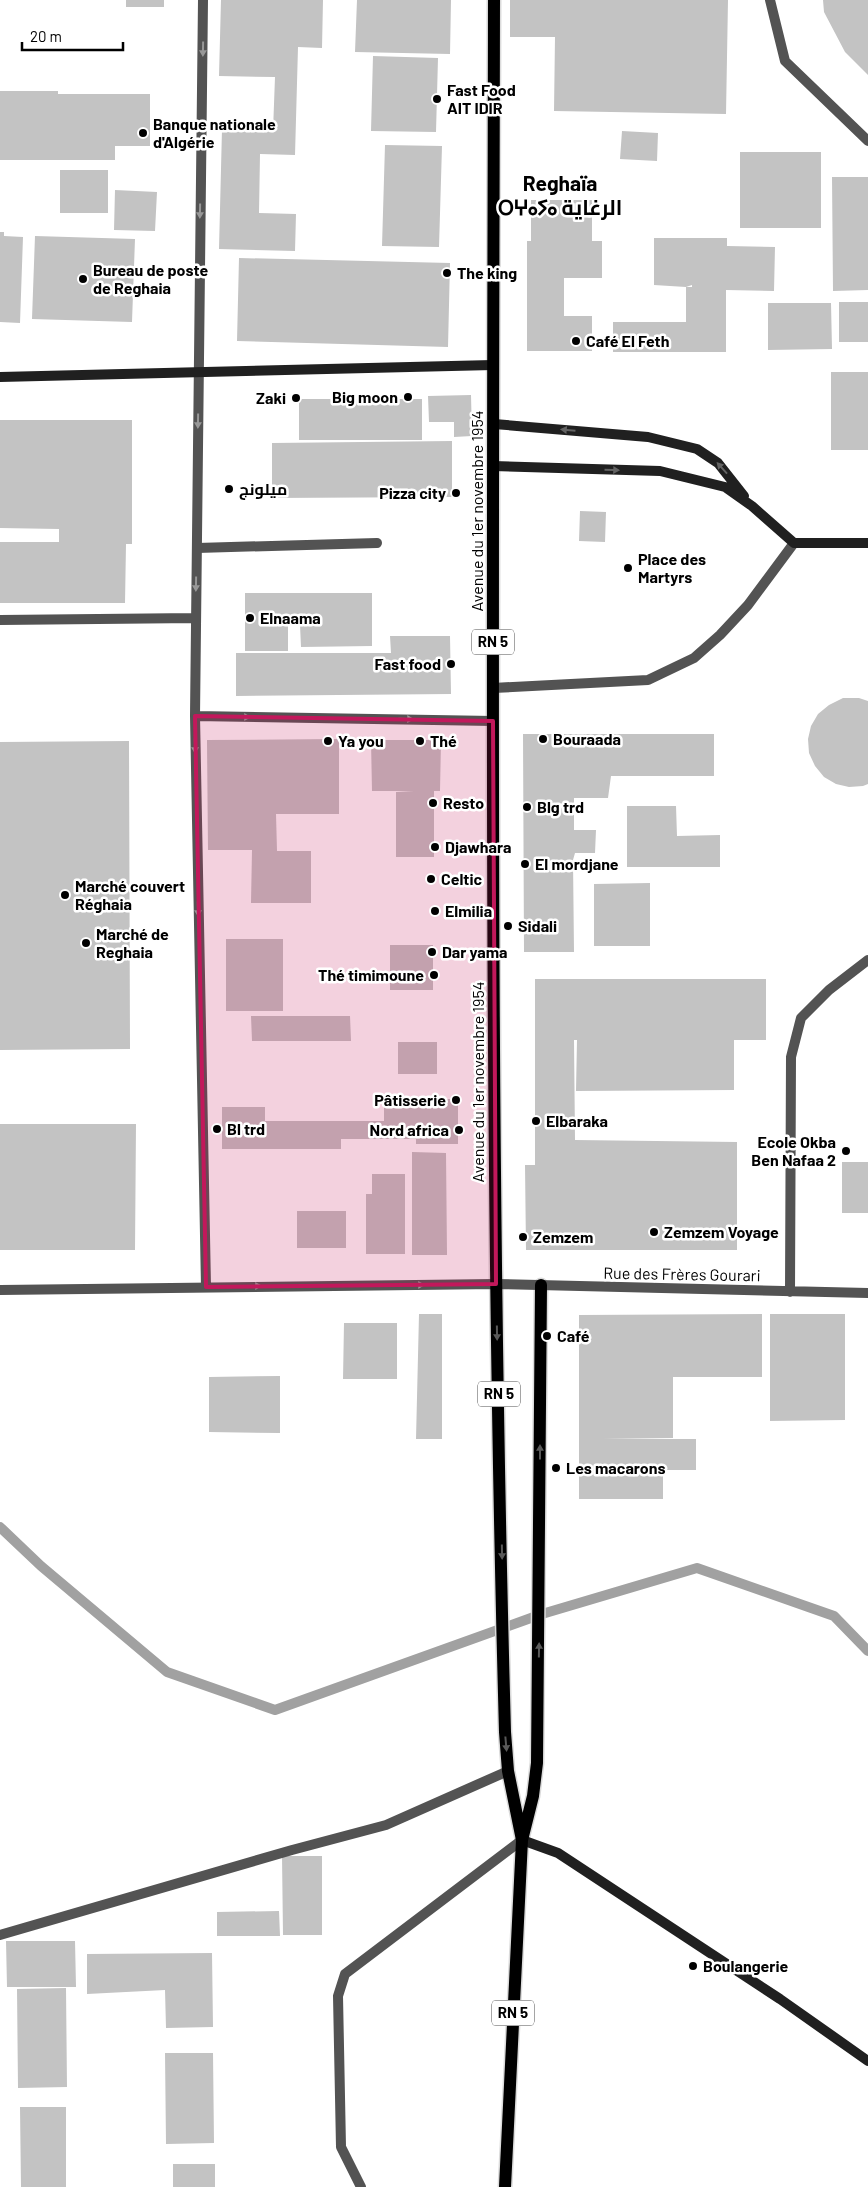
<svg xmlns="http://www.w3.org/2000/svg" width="868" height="2187" font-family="Barlow,Cairo,'Noto Sans Tifinagh',sans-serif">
  <rect width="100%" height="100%" fill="#fff"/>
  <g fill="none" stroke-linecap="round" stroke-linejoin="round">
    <path stroke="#a1a1a1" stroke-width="10" d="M0,1527L41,1566L167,1672L275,1710L542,1614L697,1568L834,1616L868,1651"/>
  </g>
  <path fill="#c3c3c3" d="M126,0H164V7H126Z
    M221,0H323L322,48L298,47L295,155L260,154L259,213L296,214L295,251L219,249L222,129L273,131L275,77L219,76Z
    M357,0H451L450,54L355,52Z
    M510,0H728L726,114L554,111L555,37H510Z
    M823,0H868V75L845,52L824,12Z
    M373,56L438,58L436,132L371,131Z
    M0,91H58V94H150V146H115V160H0Z
    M622,131L658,133L657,161L620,159Z
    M385,145L442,146L439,247L382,246Z
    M740,152H821V228H740Z
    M60,170H108V213H60Z
    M832,177H868V290L833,291Z
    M115,190L157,192L155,231L114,230Z
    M531,200H592V241H602V278H564V316H592V351H527V241H531Z
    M0,232H4V236L23,237L20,323L0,322Z
    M35,236L135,239L132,322L32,319Z
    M654,238H727V246L775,247L774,291L726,290V352H613V322H686V287H692V285L686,287L654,285Z
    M239,258L450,263L448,347L237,341Z
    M839,302H868V342H839Z
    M768,303H831L832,349L768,350Z
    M831,372H868V450H831Z
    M471,395L472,436L454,437V422H429L428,396Z
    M299,399H422V440H299Z
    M0,420H132V544H126L125,603H0V542H59V529L0,528Z
    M452,441V497L272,498V443Z
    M580,511L606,512L605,542L579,541Z
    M245,593H372V646L301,647L300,625H288V651H245Z
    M390,636H450L451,694L236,696V653H391Z
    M843,698H859L868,701V784L863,786L849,787L836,784L824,777L815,766L809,753L808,739L811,726L818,714L829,705Z
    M523,734H714V776H611L608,798H574V830H596L595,853H575L573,860L574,952H524Z
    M339,739V814H276L277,851H311V903H251L252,850H208L207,740Z
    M371,740H441L440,791H434V857H396V792L414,791H372Z
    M129,741L130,1049L0,1050V742Z
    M627,806H676L677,836L720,835V867H627Z
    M650,883V946H594V884Z
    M226,939H283V1011H226Z
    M390,945H433V990H390Z
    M535,979H766V1040H734V1090L576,1091L577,1040H574L575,1140L737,1142V1250H526L525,1165H535Z
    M251,1016H350L351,1041H252Z
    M398,1042H437V1074H398Z
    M384,1099H458V1144H416V1139H341V1149H222V1107H265V1121H384Z
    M0,1124H136L135,1250H0Z
    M412,1152L446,1153L447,1255H412Z
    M842,1162H868V1213H842Z
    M372,1174H405V1254H366V1194H372Z
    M297,1211H346V1248H297Z
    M419,1314H442V1439H416Z
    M762,1314V1377H673V1438L603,1439H696V1470H663V1499H579V1315Z
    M770,1314H845V1420L770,1421Z
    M344,1323H397V1379H343Z
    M280,1376V1433L209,1432V1377Z
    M282,1856H322V1935H283Z
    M279,1911L280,1936H217V1912Z
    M6,1941H75L76,1987H7Z
    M212,1953L213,2027L166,2028L165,1990L87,1994V1954Z
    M66,1988L67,2087L18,2088L17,1989Z
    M165,2053H213L214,2143L166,2144Z
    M20,2107H66V2187H21Z
    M173,2164H215V2187H173Z"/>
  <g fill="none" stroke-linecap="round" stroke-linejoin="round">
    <g stroke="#dbdbdb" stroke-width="15">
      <path id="primary" d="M494,0C493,577 489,1155 505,1732L508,1771L522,1840
        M505,2187L522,1840L533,1796L537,1763L541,1285"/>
    </g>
    <path stroke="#535353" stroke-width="10" d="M197,548L377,543
      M361,2187L341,2147L338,1996L345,1974L522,1840"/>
    <path stroke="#535353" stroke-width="10" d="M203,0L195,716L206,1287
      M770,0L785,61L868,141
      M0,620L196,618
      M493,688L648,680L694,658L720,635L748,605L794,543
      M195,716L493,721
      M0,1290L496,1284L868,1293
      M790,1292L791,1057L801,1018L829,990L868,960
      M0,1935L292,1850L386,1825L508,1771"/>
    <path stroke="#202020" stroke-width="10" d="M0,377L493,365
      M494,424L648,437L697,449L718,463L744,496
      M493,466L660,471L725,487L752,506L794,543H868
      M522,1840L558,1853L780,1999L868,2061"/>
    <use href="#primary" stroke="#000" stroke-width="12"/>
  </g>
  <defs><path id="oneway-solid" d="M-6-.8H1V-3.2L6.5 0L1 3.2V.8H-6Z" transform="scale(1.25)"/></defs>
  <g fill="#989898">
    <use href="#oneway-solid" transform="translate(203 49) rotate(91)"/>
    <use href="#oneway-solid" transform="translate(200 211) rotate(91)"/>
    <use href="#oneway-solid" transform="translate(198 421) rotate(91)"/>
    <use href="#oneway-solid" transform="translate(196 584) rotate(91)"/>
    <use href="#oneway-solid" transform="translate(243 717) rotate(1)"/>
    <use href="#oneway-solid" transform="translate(406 719) rotate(1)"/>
    <use href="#oneway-solid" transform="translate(195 746) rotate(89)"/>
    <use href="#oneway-solid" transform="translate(198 909) rotate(89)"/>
    <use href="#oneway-solid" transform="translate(417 1285) rotate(-1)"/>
    <use href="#oneway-solid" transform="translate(254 1286) rotate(-1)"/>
  </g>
  <g fill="#636363">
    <use href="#oneway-solid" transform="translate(568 430) rotate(-175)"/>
    <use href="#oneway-solid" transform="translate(722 468) rotate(-132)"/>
    <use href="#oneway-solid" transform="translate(612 470) rotate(2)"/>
  </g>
  <g fill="#595959">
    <use href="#oneway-solid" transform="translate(497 1333) rotate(89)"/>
    <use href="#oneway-solid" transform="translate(540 1452) rotate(-90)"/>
    <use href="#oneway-solid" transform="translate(502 1552) rotate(89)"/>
    <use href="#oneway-solid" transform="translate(539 1650) rotate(-89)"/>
    <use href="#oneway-solid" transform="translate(506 1744) rotate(85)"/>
  </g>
  <path fill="#c2185b" fill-opacity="0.2" stroke="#c2185b" stroke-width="4" stroke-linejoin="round" d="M195,716L493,721L496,1284L206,1287Z"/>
  <g fill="#000" stroke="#fff" stroke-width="2">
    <circle cx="437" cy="99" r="5"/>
    <circle cx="143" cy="133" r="5"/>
    <circle cx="447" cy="273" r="5"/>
    <circle cx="83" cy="279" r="5"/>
    <circle cx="576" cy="341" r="5"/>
    <circle cx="408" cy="397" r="5"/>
    <circle cx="296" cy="398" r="5"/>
    <circle cx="229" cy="489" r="5"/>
    <circle cx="456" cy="493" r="5"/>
    <circle cx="628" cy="568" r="5"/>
    <circle cx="250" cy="618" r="5"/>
    <circle cx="451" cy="664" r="5"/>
    <circle cx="543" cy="739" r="5"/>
    <circle cx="328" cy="741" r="5"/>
    <circle cx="420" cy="741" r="5"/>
    <circle cx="433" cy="803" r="5"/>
    <circle cx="527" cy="807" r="5"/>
    <circle cx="435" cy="847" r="5"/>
    <circle cx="525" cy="864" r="5"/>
    <circle cx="431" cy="879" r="5"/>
    <circle cx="65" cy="895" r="5"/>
    <circle cx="435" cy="911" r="5"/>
    <circle cx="508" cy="926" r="5"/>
    <circle cx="86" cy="943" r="5"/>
    <circle cx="432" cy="952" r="5"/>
    <circle cx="434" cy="975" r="5"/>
    <circle cx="456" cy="1100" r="5"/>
    <circle cx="536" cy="1121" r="5"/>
    <circle cx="217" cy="1129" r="5"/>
    <circle cx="459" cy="1130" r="5"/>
    <circle cx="846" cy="1151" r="5"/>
    <circle cx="654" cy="1232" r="5"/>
    <circle cx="523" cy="1237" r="5"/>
    <circle cx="547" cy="1336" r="5"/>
    <circle cx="556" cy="1468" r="5"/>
    <circle cx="693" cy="1966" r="5"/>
  </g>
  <g text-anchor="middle" stroke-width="5" stroke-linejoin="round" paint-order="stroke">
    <g fill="#fff" stroke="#4c4c4c" stroke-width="1">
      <rect x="472" y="629.5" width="42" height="25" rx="4"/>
      <rect x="478" y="1381.5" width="42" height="25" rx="4"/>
      <rect x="492" y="2000.5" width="42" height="25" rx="4"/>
    </g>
    <g font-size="15" font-weight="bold" fill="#000">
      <text x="493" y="647">RN 5</text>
      <text x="499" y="1399">RN 5</text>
      <text x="513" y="2018">RN 5</text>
    </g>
    <g font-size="16" font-weight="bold" fill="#000" stroke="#fff" text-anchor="start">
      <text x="447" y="96">Fast Food<tspan x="447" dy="18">AIT IDIR</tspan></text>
      <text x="153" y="130">Banque nationale<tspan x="153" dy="18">d'Algérie</tspan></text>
      <text x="93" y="276">Bureau de poste<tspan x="93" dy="18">de Reghaia</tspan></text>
      <text x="457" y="279">The king</text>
      <text x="586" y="347">Café El Feth</text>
      <text x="398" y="403" text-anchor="end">Big moon</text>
      <text x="286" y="404" text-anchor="end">Zaki</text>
      <text x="239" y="495">ميلونج</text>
      <text x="446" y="499" text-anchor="end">Pizza city</text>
      <text x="638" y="565">Place des<tspan x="638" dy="18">Martyrs</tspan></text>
      <text x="260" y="624">Elnaama</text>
      <text x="441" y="670" text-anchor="end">Fast food</text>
      <text x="553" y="745">Bouraada</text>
      <text x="338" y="747">Ya you</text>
      <text x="430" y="747">Thé</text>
      <text x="443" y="809">Resto</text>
      <text x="537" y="813">Blg trd</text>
      <text x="445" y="853">Djawhara</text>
      <text x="535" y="870">El mordjane</text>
      <text x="441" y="885">Celtic</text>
      <text x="75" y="892">Marché couvert<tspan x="75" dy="18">Réghaia</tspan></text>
      <text x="445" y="917">Elmilia</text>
      <text x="518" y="932">Sidali</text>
      <text x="96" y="940">Marché de<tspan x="96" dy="18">Reghaia</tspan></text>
      <text x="442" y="958">Dar yama</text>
      <text x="424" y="981" text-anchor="end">Thé timimoune</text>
      <text x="446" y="1106" text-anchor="end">Pâtisserie</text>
      <text x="546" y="1127">Elbaraka</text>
      <text x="227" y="1135">Bl trd</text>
      <text x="449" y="1136" text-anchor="end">Nord africa</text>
      <text x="836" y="1148" text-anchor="end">Ecole Okba<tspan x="836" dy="18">Ben Nafaa 2</tspan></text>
      <text x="664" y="1238">Zemzem Voyage</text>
      <text x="533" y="1243">Zemzem</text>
      <text x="557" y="1342">Café</text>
      <text x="566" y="1474">Les macarons</text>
      <text x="703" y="1972">Boulangerie</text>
    </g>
    <g font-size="16" fill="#000" stroke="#fff">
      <text transform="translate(477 511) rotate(-90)" y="6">Avenue du 1er novembre 1954</text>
      <text transform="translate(478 1082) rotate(-90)" y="6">Avenue du 1er novembre 1954</text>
      <text transform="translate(682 1274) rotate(1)" y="6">Rue des Frères Gourari</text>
    </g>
    <g font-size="21" font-weight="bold" fill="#000" stroke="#fff">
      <text x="560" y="191">Reghaïa<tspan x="560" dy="24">ⵔⵖⴰⵢⴰ الرغاية</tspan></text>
    </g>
  </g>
  <path d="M22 42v8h101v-8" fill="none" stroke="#000000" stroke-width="2.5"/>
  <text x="30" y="42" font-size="15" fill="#000000" stroke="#ffffff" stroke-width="4" paint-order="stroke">20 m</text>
</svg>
